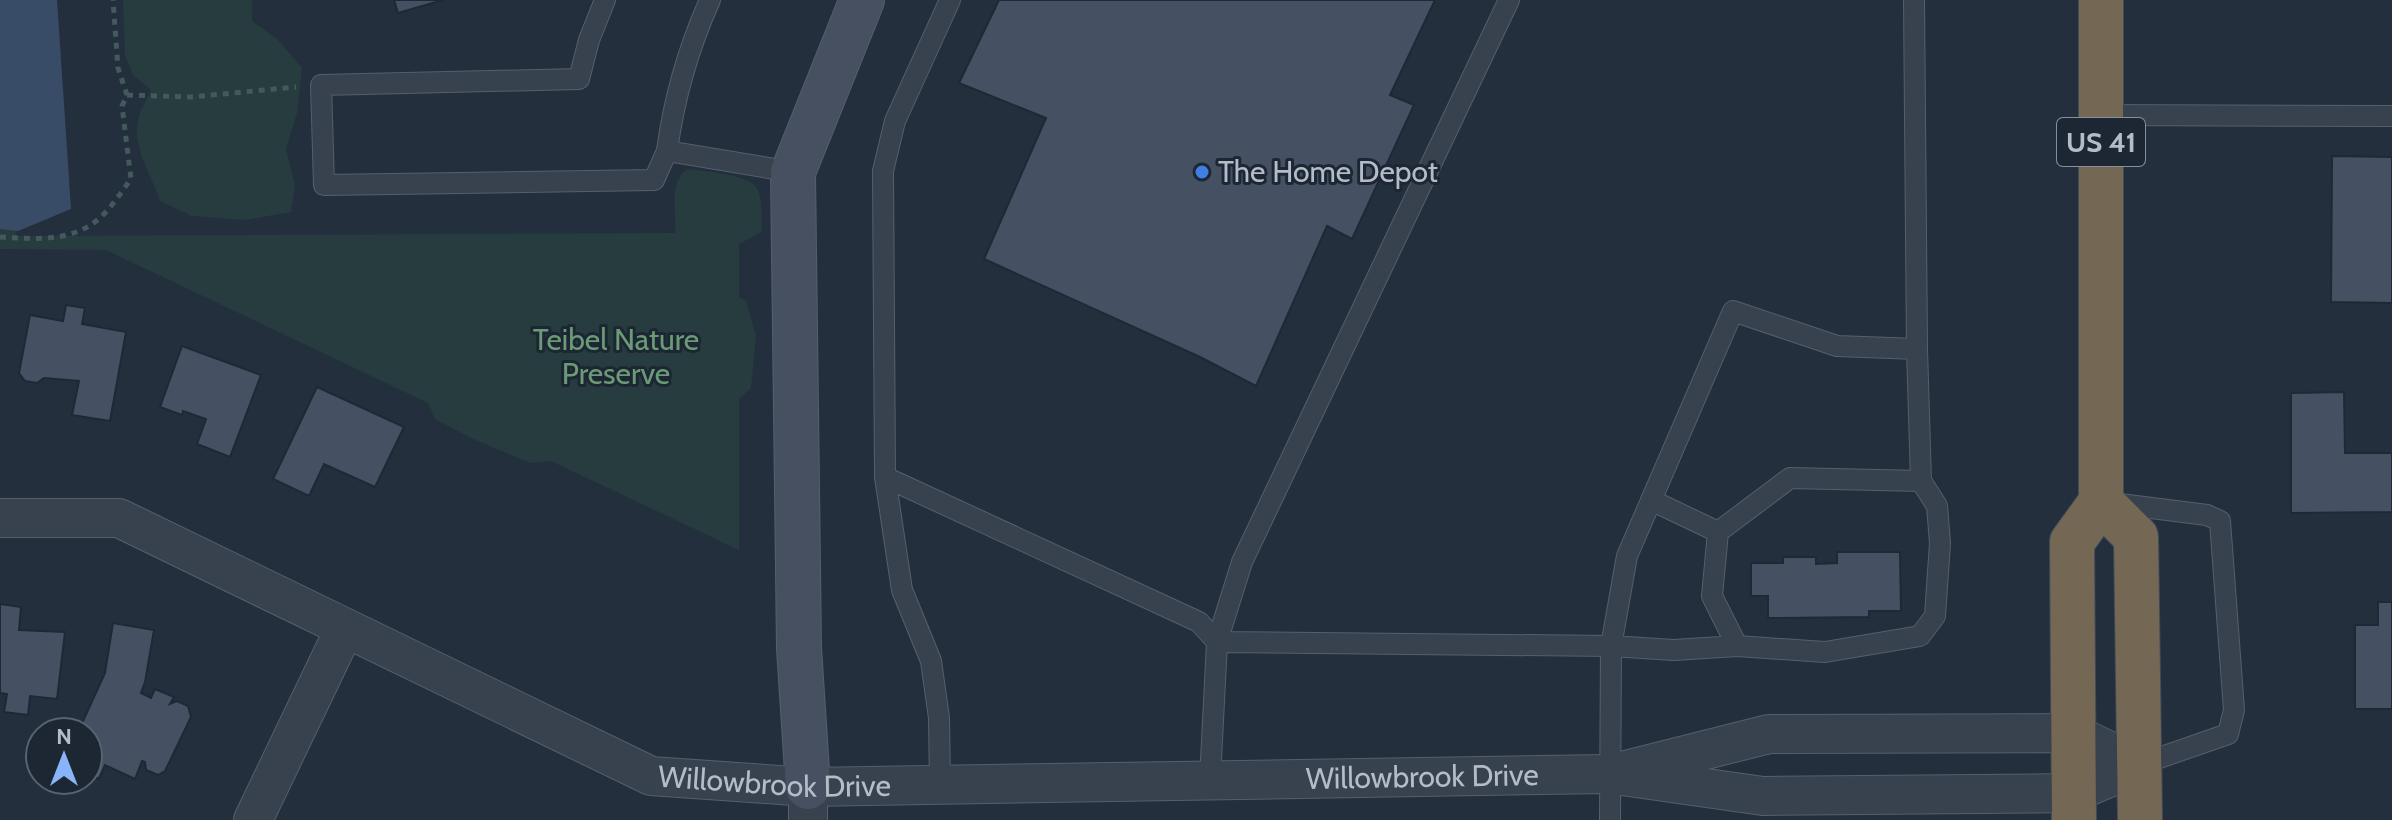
<svg xmlns="http://www.w3.org/2000/svg" width="2392" height="820" font-family="Cabin,sans-serif">
  <rect width="100%" height="100%" fill="#242f3e"/>
  <path fill="#263c3f" d="M0,0H16V236L675,233C677,212 668,183 687,169C703,171 747,174 756,187C764,199 761,219 762,232L739,244V297L746,301L756,336L751,388L739,399V550L551,461L530,463L471,438L435,419L428,403L106,250L0,249Z
    M123,0H252V21L278,40L302,68L297,113L286,149L295,185L291,212L246,220L192,216L160,201C152,175 132,149 138,120C140,110 147,99 151,90L133,75L125,55Z"/>
  <path fill="#394c67" d="M0,0H57L71,209L18,231L0,229Z"/>
  <path fill="#455162" stroke="#1f2835" stroke-width="2" d="M394,0H443L398,13Z
    M999,0H1435L1390,95L1414,105L1352,239L1327,226L1256,386L1200,357L984,259L1046,118L959,83Z
    M2332,156L2392,157V303L2331,302Z
    M66,305L85,308L82,324L126,332L110,421L72,415L79,381L44,378L37,383L25,381L19,373L30,315L63,321Z
    M182,346L261,375L230,457L197,444L206,419L183,411L182,415L160,407Z
    M317,387L404,427L375,487L324,464L309,496L273,479Z
    M2344,392L2345,453H2392V512L2291,513V393Z
    M1837,552H1900L1901,611H1869V617L1768,618V596H1751V563H1783V557H1816V564L1837,563Z
    M2378,602H2392V709H2355V625H2378Z
    M0,604L21,607L19,630L65,632L57,699L30,696L28,715L4,712L7,694L0,693Z
    M113,623L154,630L145,682L141,693L151,698L155,689L174,697L170,704L177,701L188,706L191,717L165,771L158,775L146,770L145,762L142,761L135,779L105,765L99,779L88,773V732H78L105,673Z"/>
  <g fill="none" stroke-linecap="round" stroke-linejoin="round">
    <g stroke="#565f6c" stroke-width="22">
      <path id="lane" d="M605,0L589,40L579,79L321,85L324,185L654,180L667,151L793,172
        M1509,0L1242,562L1217,642L1611,646L1674,650L1737,646L1712,596L1718,532L1651,500
        M2101,115L2392,116
        M667,151C674,98 688,49 710,0
        M885,477L883,171L895,121L950,0
        M2112,503L2207,515L2220,521L2234,710L2228,734L2139,765
        M1718,532L1790,478L1921,481
        M1737,646L1825,652L1920,636L1935,616L1940,543L1937,506L1921,481L1917,349
        M940,784L939,718L931,661L902,590L885,477L1199,622L1217,642L1210,780
        M1610,820L1611,646L1627,556L1733,311L1837,346L1917,349L1914,0"/>
    </g>
    <g stroke="#565f6c" stroke-width="40">
      <g id="street">
        <path id="s1" d="M0,518H119L651,776L808,787L1608,774L1763,796L2073,793L2139,765"/>
        <path d="M1626,770L1769,734L2072,733L2139,765"/>
        <path d="M808,787V820"/>
        <path d="M253,820L345,628"/>
      </g>
    </g>
    <g stroke="#565f6c" stroke-width="46">
      <path id="secondary" d="M808,787L799,648L793,172L862,0"/>
    </g>
    <g stroke="#434c59" stroke-width="46">
      <path id="highway" d="M2101,502L2136,537L2140,820
        M2074,820L2072,542L2101,502V0"/>
    </g>
    <path stroke="#44595c" stroke-width="5" stroke-dasharray="6 6" stroke-linecap="butt" d="M127,95L191,97L296,87
      M0,237C36,239 75,243 103,215C114,204 122,191 131,179L122,106L127,95L118,68L113,0"/>
    <use href="#lane" stroke="#38414e" stroke-width="20"/>
    <use href="#street" stroke="#38414e" stroke-width="38"/>
    <use href="#secondary" stroke="#465061" stroke-width="44"/>
    <use href="#highway" stroke="#746855" stroke-width="44"/>
  </g>
  <circle fill="#3f7fe0" stroke="#1d2633" stroke-width="3" cx="1202" cy="172" r="8"/>
  <g text-anchor="middle" stroke-width="6" stroke-linejoin="round" paint-order="stroke">
    <rect fill="#1d2633" stroke="#878f9c" stroke-width="2" x="2057" y="118" width="88" height="48" rx="6"/>
    <g font-size="28" font-weight="bold" fill="#b4bcc9">
      <text x="2101" y="152">US 41</text>
    </g>
    <g font-size="30" fill="#b4bcc9" stroke="#1d2633" text-anchor="start">
      <text x="1218" y="182">The Home Depot</text>
    </g>
    <g font-size="30" fill="#6b9a76" stroke="#1d2633">
      <text x="616" y="350">Teibel Nature<tspan x="616" dy="34">Preserve</tspan></text>
    </g>
    <g font-size="30" fill="#b4bcc9" stroke="#1d2633">
      <text dy="10" stroke="none"><textPath href="#s1" startOffset="1482">Willowbrook Drive</textPath></text>
      <text dy="10" stroke="none"><textPath href="#s1" startOffset="834">Willowbrook Drive</textPath></text>
    </g>
  </g>
  <g transform="translate(64 756)"><circle r="38" fill="#1d2633" stroke="#59626f" stroke-width="2"/>
  <path d="M0-6L14 30L0 20L-14 30Z" fill="#8ab4f8"/>
  <text y="-12" font-size="22" font-weight="bold" text-anchor="middle" fill="#b4bcc9">N</text>
  </g>
</svg>
